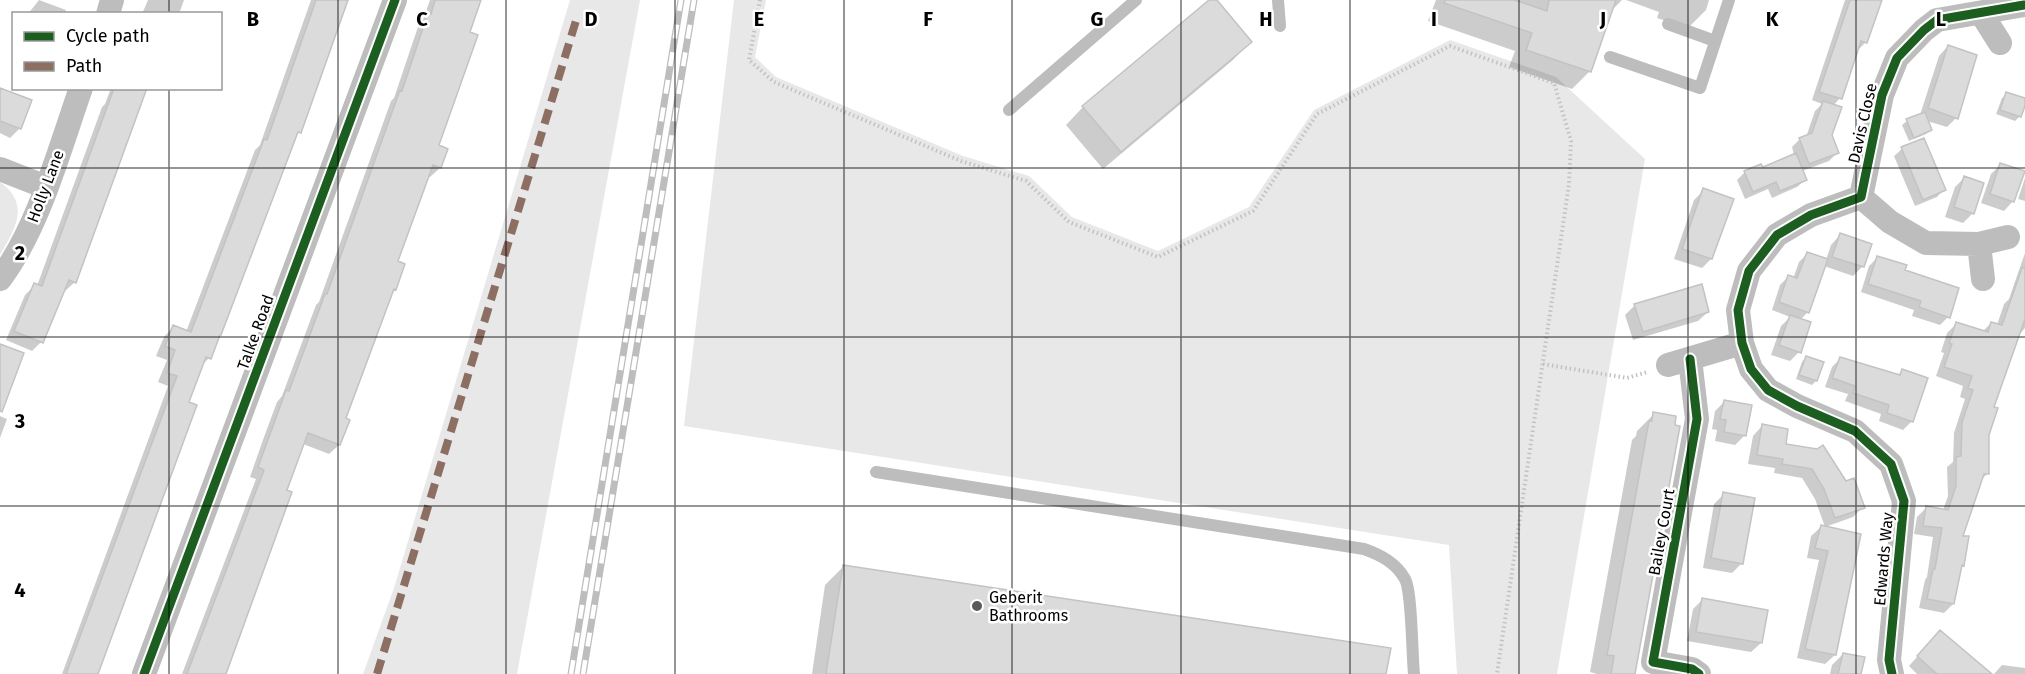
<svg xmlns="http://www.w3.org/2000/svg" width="2025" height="674" font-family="'Fira Sans',sans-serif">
  <rect width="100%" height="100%" fill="#fff"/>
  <path fill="#e8e8e8" d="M570,0H640L517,674H363L394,588Z
    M734,0H766L755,57L776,77L963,156L1029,176L1072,217L1158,251L1249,207L1314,110L1450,40L1556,77L1645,159L1557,674H1457L1449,545L684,426Z
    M0,182C31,204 15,229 0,255Z"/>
  <path fill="#0003" d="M39,0L66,10L64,14H28Z
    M148,0H184L179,14H142Z
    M311,0H346L299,132L294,137L209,358L201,366L96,674H62L168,386L158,382L167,360L156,356L164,337L173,327L186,332L255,150L260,145Z
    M430,0H479L437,146L440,168L430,177L427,176L396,262L394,289L391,292L344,419L339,445L329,454L303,444L224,674H182L256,479L250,477L264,437L277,402L282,396L316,305L319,302L391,101L394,98L419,24L423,20Z
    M1211,0H1215L1250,42L1233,60L1103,169L1066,125L1083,107Z
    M1436,0H1622L1611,11L1590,71L1572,89L1509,67L1515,51L1428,21Z
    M1626,0H1709L1706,10L1688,28L1657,18L1659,12Z
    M1845,0H1880L1866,42L1856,52L1840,98L1833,106L1831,135L1837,153L1829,161L1802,171L1805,180L1797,187L1772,198L1768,189L1745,199L1737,180L1745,172L1762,169L1794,155L1792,147L1800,139L1806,137L1815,111L1822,104L1812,100Z
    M1948,46L1956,118L1947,127L1927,121L1931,129L1926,134L1909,141L1902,125L1907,121L1920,115L1939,56Z
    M111,88H147L144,93L75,282L65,291H63L41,342L32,351L6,340L25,295L35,285L37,286L102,107L105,104Z
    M0,89L20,128L10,138L0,133Z
    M2007,94L2025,100L2020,116L2015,121L1996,114L2002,98Z
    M1902,149L1944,189L1937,197L1915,206L1894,156Z
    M2001,164L2013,201L2004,211L1981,203L1991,174Z
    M1964,178L1973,213L1963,223L1945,217L1955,187Z
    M2025,178V201L2018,199Z
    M1704,190L1711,259L1702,268L1674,259L1694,200Z
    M1840,235L1863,266L1853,276L1824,266L1808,312L1800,320L1799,352L1790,361L1771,355L1781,326L1790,317L1772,310L1780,285L1788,277L1793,279L1799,262L1807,254L1826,260L1831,245Z
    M2025,253V328L2018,336L1992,408L1988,435V473L1980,481L1961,537L1963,565L1960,568L1953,604L1944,613L1919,608L1925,580L1927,577L1933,537L1914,534L1917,517L1926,508L1943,510L1948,496L1947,467L1953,462L1954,433L1965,399L1960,397L1963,386L1936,376L1944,353L1941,352L1947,333L1956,324L1982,332L1991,323L1997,325L2004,304L2009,299Z
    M1878,257L1903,271L1948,317L1940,325L1912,316L1914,310L1861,292L1869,266Z
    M1635,305L1708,312L1698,321L1633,340L1625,315Z
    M1806,357L1816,381L1812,385L1796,379L1802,362Z
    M1840,359L1897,376L1902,371L1912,421L1903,430L1879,421L1881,414L1845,401L1848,394L1825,387L1832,367Z
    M1724,402L1745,435L1735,445L1715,441L1717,430L1712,429L1715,411Z
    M1654,414L1634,674H1597L1590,672L1632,440L1636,436L1637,431Z
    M0,416L7,419L0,438Z
    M1762,426L1784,445L1863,507L1853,517L1825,527L1815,499L1802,478L1774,473L1775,468L1748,464L1753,436Z
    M1724,494L1742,563L1732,573L1703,568L1714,504Z
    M1821,527L1860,536L1835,655L1825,664L1797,658L1819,560L1807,558L1811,536Z
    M843,567L1385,674H812L825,585Z
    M1703,599L1761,643L1751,652L1687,641L1693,609Z
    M1931,641L1989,674H1917L1909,666Z
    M1843,654L1860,674H1830L1832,665Z
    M2002,665L2025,668V674H1994Z"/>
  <path fill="#dbdbdb" stroke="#c3c3c3" stroke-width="1.5" d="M316,0H348L301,133L298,132L221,335H220L211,359L206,357L189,402L197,405L98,674H66L177,376L167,373L175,350L165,346L173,325L191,332L264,139L267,140Z
    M435,0H481L470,32L478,35L439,145L448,149L441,168L433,165L398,261L405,264L396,290L394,289L346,418L350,420L340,445L308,433L287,490L292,492L226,674H187L264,470L258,467L273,426L286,390L289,391L325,294H327L400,90L402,91L428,13L431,14Z
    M1209,0H1217L1252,42L1121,152L1082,106Z
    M1445,0H1514L1547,11L1549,0H1616L1591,72L1526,50L1532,33L1444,3Z
    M1850,0H1882L1867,43L1861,41L1842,99L1819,92Z
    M1948,45L1977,55L1958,119L1928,108Z
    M0,88L32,100L21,129L0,121Z
    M114,88H147L76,283L69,280L43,343L14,331L34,283L42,286Z
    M2006,92L2025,98V106L2021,117L2000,110Z
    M1823,101L1842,107L1832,135L1839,153L1809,164L1799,138L1812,133Z
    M1925,112L1932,130L1914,138L1906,119Z
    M1924,138L1946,190L1923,200L1901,147Z
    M1796,153L1807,180L1780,191L1776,182L1753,192L1744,171L1761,164L1763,167Z
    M2000,163L2025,171L2014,202L1990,194Z
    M1964,176L1984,183L1974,214L1954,207Z
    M1703,188L1734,199L1712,259L1682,249Z
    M1840,233L1872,244L1864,267L1832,257Z
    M1807,252L1828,259L1809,313L1779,302L1788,275L1797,278Z
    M1877,256L1907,265L1905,270L1959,288L1950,318L1919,307L1921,301L1868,284Z
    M2022,268H2025V319L1994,407L1998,408L1989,435V474H1984L1963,536H1969L1964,566L1962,565L1954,604L1927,599L1933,569H1935L1942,528L1923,526L1926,506L1948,510L1956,486V457L1961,456L1962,422L1973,390L1968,388L1972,376L1944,367L1952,344L1949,343L1956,322L1988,332L1991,322L2002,325Z
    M1702,284L1709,312L1643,332L1634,304Z
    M1790,315L1811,322L1801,353L1779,345Z
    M0,344L24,353L2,412L0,411Z
    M1806,356L1824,362L1817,381L1799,375Z
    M1840,357L1900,375L1902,369L1928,378L1913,422L1887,413L1889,405L1853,393L1855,386L1832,378Z
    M1724,400L1752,405L1746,436L1724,432L1726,420L1720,419Z
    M1653,412L1676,416L1675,425L1680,426L1635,674H1611L1614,656L1607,655L1649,421H1652Z
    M1762,424L1788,429L1786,444L1817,449L1823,445L1846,481L1854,478L1865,508L1835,518L1824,489L1812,469L1782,464L1783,459L1757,455Z
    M1723,492L1755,498L1743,564L1711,558Z
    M1821,525L1861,534L1836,655L1805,649L1828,551L1815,548Z
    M843,565L1391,648L1386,674H826Z
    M1702,598L1768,610L1762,643L1696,632Z
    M1940,630L1992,674H1937L1917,656Z
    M1843,653L1865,657L1861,674H1838Z"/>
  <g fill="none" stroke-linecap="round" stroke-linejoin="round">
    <path stroke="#c2c2c2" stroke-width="4" stroke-dasharray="1.5 3" stroke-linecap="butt" d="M760,0L749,60L774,82L961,161L1026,181L1069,222L1158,257L1253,211L1317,114L1450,46L1554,83L1571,141L1569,184L1497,674
      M1543,364L1627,378L1647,372"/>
    <path stroke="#bdbdbd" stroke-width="12" d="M1278,0L1280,26
      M1668,24L1715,41
      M1610,57L1700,88L1729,0
      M1009,110L1136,0
      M876,472L1364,549C1381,555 1396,563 1405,579C1412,591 1412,656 1414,674"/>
    <path stroke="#bdbdbd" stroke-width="24" d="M1981,13L2000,43
      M108,14L112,0
      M0,169L46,187
      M1861,197L1811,215L1777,235L1749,271L1738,310L1742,343L1751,369L1768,390L1797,406L1855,431L1891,464L1904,501L1889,660L1892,674
      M1861,197L1882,95L1897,58L1924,30L1937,20L2024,5
      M1861,197L1890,222L1926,243L1979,244L2008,237
      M1979,244L1983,279
      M0,279C39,227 59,150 81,88
      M1690,359L1697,419L1653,662L1692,669L1699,674
      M1668,365L1742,343
      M144,674L395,0"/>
    <g stroke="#bdbdbd" stroke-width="7">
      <path id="rail" d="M571,674L681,0
        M583,674L694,0"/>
    </g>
    <use href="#rail" stroke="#fff" stroke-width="4.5" stroke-dasharray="14" stroke-linecap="butt"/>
    <path stroke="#8d6e63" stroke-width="8" stroke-dasharray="15 8" stroke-linecap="butt" d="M377,674L578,14"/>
    <g stroke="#fff" stroke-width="13">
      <path id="cycleway" d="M1690,359L1697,419L1653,662L1692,669L1699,674
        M144,674L395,0
        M1892,674L1889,660L1904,501L1891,464L1855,431L1797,406L1768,390L1751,369L1742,343L1738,310L1749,271L1777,235L1811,215L1861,197L1882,95L1897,58L1924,30L1937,20L2024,5"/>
    </g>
    <use href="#cycleway" stroke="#1b5e20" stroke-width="9"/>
  </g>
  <path fill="none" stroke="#000" stroke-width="1.5" stroke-opacity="0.55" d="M169,0V14M338,0V674M506,0V674M675,0V674M844,0V674M1012,0V674M1181,0V674M1350,0V674M1519,0V674M1688,0V674M1856,0V674M169,88V674M0,168H2025M0,337H2025M0,506H2025"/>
  <circle fill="#595959" stroke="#fff" stroke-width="2" cx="977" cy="606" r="6"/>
  <g text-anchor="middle" stroke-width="5" stroke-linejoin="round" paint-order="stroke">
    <g font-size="16" fill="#000" stroke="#fff">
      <text transform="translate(1862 123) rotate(-77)" y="6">Davis Close</text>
      <text transform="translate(45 186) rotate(-69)" y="6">Holly Lane</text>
      <text transform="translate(255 332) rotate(-70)" y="6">Talke Road</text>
      <text transform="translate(1661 532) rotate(-80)" y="6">Bailey Court</text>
      <text transform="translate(1883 559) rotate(-85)" y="6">Edwards Way</text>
    </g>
    <g font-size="16" fill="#000" stroke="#fff" text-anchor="start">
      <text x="989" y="603">Geberit<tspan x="989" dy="18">Bathrooms</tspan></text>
    </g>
  </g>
  <g font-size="20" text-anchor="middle" font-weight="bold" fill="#000" stroke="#fff" stroke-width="5" stroke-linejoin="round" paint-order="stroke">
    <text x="253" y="26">B</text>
    <text x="422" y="26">C</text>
    <text x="591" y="26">D</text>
    <text x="759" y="26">E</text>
    <text x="928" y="26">F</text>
    <text x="1097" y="26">G</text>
    <text x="1266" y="26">H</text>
    <text x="1434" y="26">I</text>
    <text x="1603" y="26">J</text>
    <text x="1772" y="26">K</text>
    <text x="1941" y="26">L</text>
    <text x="20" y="260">2</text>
    <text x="20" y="428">3</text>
    <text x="20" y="597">4</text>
  </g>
  <rect x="12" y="12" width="210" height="78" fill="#ffffff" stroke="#999999" stroke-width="1.5"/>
  <rect x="24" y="32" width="30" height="9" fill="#1b5e20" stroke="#999999" stroke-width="1.5"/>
  <text x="66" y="42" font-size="18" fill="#000000">Cycle path</text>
  <rect x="24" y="62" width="30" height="9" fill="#8d6e63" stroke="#999999" stroke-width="1.5"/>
  <text x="66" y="72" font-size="18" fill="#000000">Path</text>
</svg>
